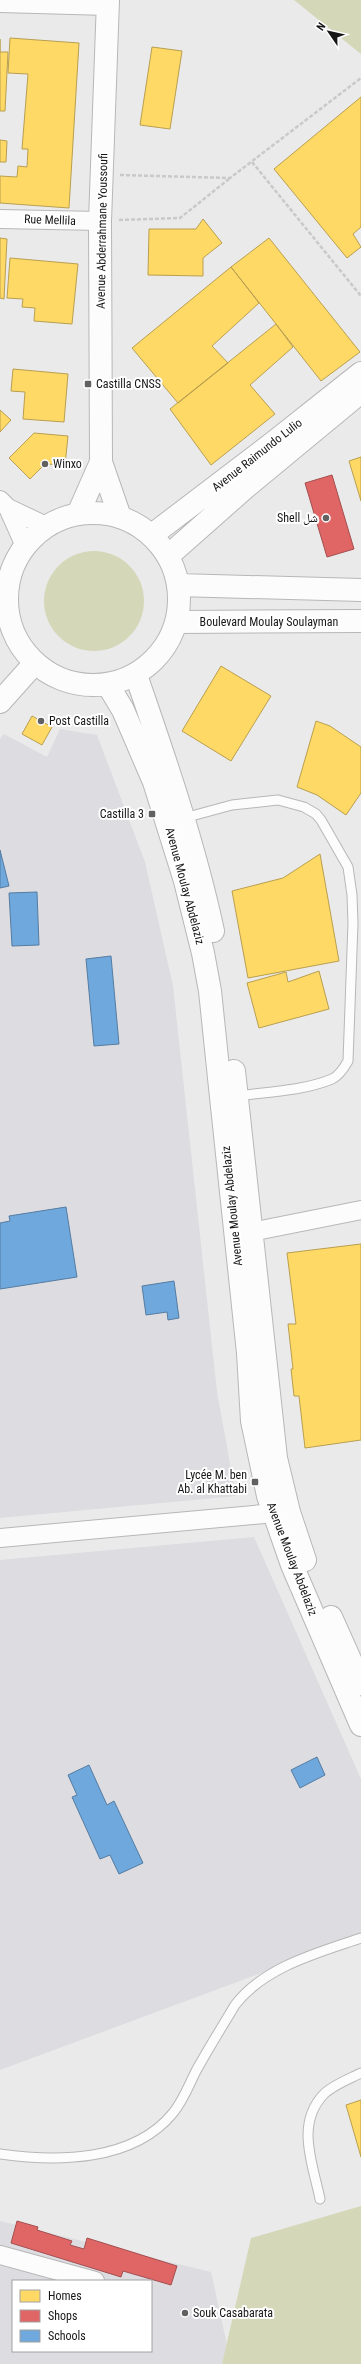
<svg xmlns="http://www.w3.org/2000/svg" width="361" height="2364" font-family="'Roboto Condensed','Noto Naskh Arabic',sans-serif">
  <rect width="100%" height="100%" fill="#eaeaea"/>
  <path fill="#dcdce1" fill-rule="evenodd" d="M60,729L97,735L145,862L173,986L217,1392L236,1496L0,1518V739L4,734L47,757Z
    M254,1537L361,1779V1936L0,2070V1560Z
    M0,2221L211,2272L227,2345L222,2364H0ZM13,2281H151V2351H13Z"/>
  <path fill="#d5d8b8" d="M294,0H361V54Z
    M44 601a50 50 0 1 1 100 0a50 50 0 1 1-100 0Z
    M361,2206V2364H222L251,2238Z"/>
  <path fill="#ffd966" stroke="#b99f4f" d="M10,38L79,43L69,208L0,203V176L17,177L18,166L27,167L28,149H22L28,74L8,73Z
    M0,39V52H8L5,111H0Z
    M152,47L182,51L170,129L140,125Z
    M361,97V227L353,234L361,247L347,258L274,169Z
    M0,140L7,141L6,162H0Z
    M203,219L222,243L203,258V276L148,275L149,229H196Z
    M0,238L7,239L4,299L0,298Z
    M269,238L360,352L321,381L231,267Z
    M10,258L78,264L72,324L34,321L35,308L22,307L23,299L7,298Z
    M231,267L259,303L212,346L228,363L178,403L132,348Z
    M276,324L293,347L250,385L275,414L211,465L170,409Z
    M13,369L68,374L64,422L23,419L25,392L11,391Z
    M0,410L11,420L0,432Z
    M34,433L68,436L65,465L45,464L30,479L9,458Z
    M361,457V501L349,461Z
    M221,666L271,696L231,761L182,731Z
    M32,716L52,727L42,745L22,734Z
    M316,721L330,726L361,747V793L346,815L317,795L297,787Z
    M320,854L339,961L248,978L232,891L283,878Z
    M319,971L329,1009L259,1028L247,983L286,972L288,982Z
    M361,1244V1440L305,1448L299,1396H294L291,1369H293L288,1324H296L287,1253Z
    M361,2100V2157L346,2105Z"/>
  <path fill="#e06666" stroke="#a44e4f" d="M332,475L354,549L327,557L305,483Z
    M17,2221L38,2227L37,2230L72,2241L70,2245L84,2249L87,2238L177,2266L171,2285L123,2271L121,2277L11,2243Z"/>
  <path fill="#6fa8dc" stroke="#557ca1" d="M0,850L9,886L0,888Z
    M37,892L39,945L12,946L9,893Z
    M111,956L119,1044L94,1046L86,959Z
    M66,1207L77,1277L0,1289V1223L10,1221L9,1216Z
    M174,1281L179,1318L168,1320L167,1312L146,1315L142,1286Z
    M317,1757L325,1775L300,1788L291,1770Z
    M89,1765L107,1805L114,1801L143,1863L119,1874L110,1855L100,1859L72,1797L77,1795L68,1775Z"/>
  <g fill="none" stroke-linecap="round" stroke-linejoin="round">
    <g stroke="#b7b7b7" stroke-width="11">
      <path id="service" d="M184,818L232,805L278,800L304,807L316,814L321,820L348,867L352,895L353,923L348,1061C344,1068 339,1076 332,1079C303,1091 267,1092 236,1096
        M0,2154C57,2162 133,2162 173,2113C183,2101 189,2085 196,2071C208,2049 222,2027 235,2005C264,1967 317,1953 361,1938
        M320,2199C313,2164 295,2124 324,2094C333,2085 349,2079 361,2073"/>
    </g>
    <g stroke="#b7b7b7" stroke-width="20">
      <path id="minor" d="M0,3L108,6
        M0,219L100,221
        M0,500L8,508L46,526
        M8,508L25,546
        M251,1232L361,1210
        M0,1538L286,1512
        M0,2255L95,2281"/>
    </g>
    <g stroke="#b7b7b7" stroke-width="24">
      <path id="tertiary" d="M101,462L120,517
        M78,514L101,462L100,221L108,0
        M152,535L274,442L361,373
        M168,556L246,487L361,392
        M0,702L34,664"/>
    </g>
    <g stroke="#b7b7b7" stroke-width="24">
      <path id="secondary" d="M7 599a86 86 0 1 1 172 0a86 86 0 1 1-172 0Z
        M178,585L361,590
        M176,622L361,621
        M136,675C165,759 194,843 213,931
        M108,685L123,710L154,782L185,881L203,953L210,991L221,1097L248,1353L252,1421L268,1496L292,1565L361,1725
        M234,1071L276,1458L289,1512L305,1560
        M331,1617L361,1684"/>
    </g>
    <path stroke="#c9c9c9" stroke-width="2.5" stroke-dasharray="4 2" stroke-linecap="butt" d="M252,162L361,296
      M120,175L230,178L361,78
      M119,220L180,218L230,178"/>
    <use href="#service" stroke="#fcfcfc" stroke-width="9"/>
    <use href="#minor" stroke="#fcfcfc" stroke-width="18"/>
    <use href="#tertiary" stroke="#fcfcfc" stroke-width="22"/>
    <use href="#secondary" stroke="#fcfcfc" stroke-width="22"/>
  </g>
  <g fill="#616162" stroke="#fff" stroke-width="1.5">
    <rect x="84" y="380" width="8" height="8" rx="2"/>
    <circle cx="45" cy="464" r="4"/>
    <circle cx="326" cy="518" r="4"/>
    <circle cx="41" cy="721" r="4"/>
    <rect x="148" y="810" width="8" height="8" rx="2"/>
    <rect x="251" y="1478" width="8" height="8" rx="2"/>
    <circle cx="185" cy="2313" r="4"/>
  </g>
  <g text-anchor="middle" stroke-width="4" stroke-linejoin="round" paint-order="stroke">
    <g font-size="12" fill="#171718" stroke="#fff">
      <text transform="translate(50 220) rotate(2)" y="4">Rue Mellila</text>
      <text transform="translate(102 231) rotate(-89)" y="4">Avenue Abderrahmane Youssoufi</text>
      <text transform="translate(257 455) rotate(-38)" y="4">Avenue Raimundo Lulio</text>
      <text x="269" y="626">Boulevard Moulay Soulayman</text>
      <text transform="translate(185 886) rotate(75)" y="4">Avenue Moulay Abdelaziz</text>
      <text transform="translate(232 1206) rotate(-96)" y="4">Avenue Moulay Abdelaziz</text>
      <text transform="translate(292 1559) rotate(69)" y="4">Avenue Moulay Abdelaziz</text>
    </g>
    <g font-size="12" fill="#171718" stroke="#fff" text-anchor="start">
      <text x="96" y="388">Castilla CNSS</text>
      <text x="53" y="468">Winxo</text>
      <text x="318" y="522" text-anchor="end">Shell شل</text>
      <text x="49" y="725">Post Castilla</text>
      <text x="144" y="818" text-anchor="end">Castilla 3</text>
      <text x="247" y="1479" text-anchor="end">Lycée M. ben<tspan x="247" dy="14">Ab. al Khattabi</tspan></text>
      <text x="193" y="2317">Souk Casabarata</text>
    </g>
  </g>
  <rect x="12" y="2280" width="140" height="72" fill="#ffffff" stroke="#a2a2a3"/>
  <rect x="20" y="2290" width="20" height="12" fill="#ffd966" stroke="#a2a2a3"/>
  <text x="48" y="2300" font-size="12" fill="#171718">Homes</text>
  <rect x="20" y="2310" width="20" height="12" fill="#e06666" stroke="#a2a2a3"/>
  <text x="48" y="2320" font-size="12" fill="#171718">Shops</text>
  <rect x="20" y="2330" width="20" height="12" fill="#6fa8dc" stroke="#a2a2a3"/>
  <text x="48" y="2340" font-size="12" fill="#171718">Schools</text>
  <g transform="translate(329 32) rotate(304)" stroke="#ffffff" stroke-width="3" paint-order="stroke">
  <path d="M0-3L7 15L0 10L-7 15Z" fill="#171718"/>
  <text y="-6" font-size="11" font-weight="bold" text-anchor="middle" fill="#171718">N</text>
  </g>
</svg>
